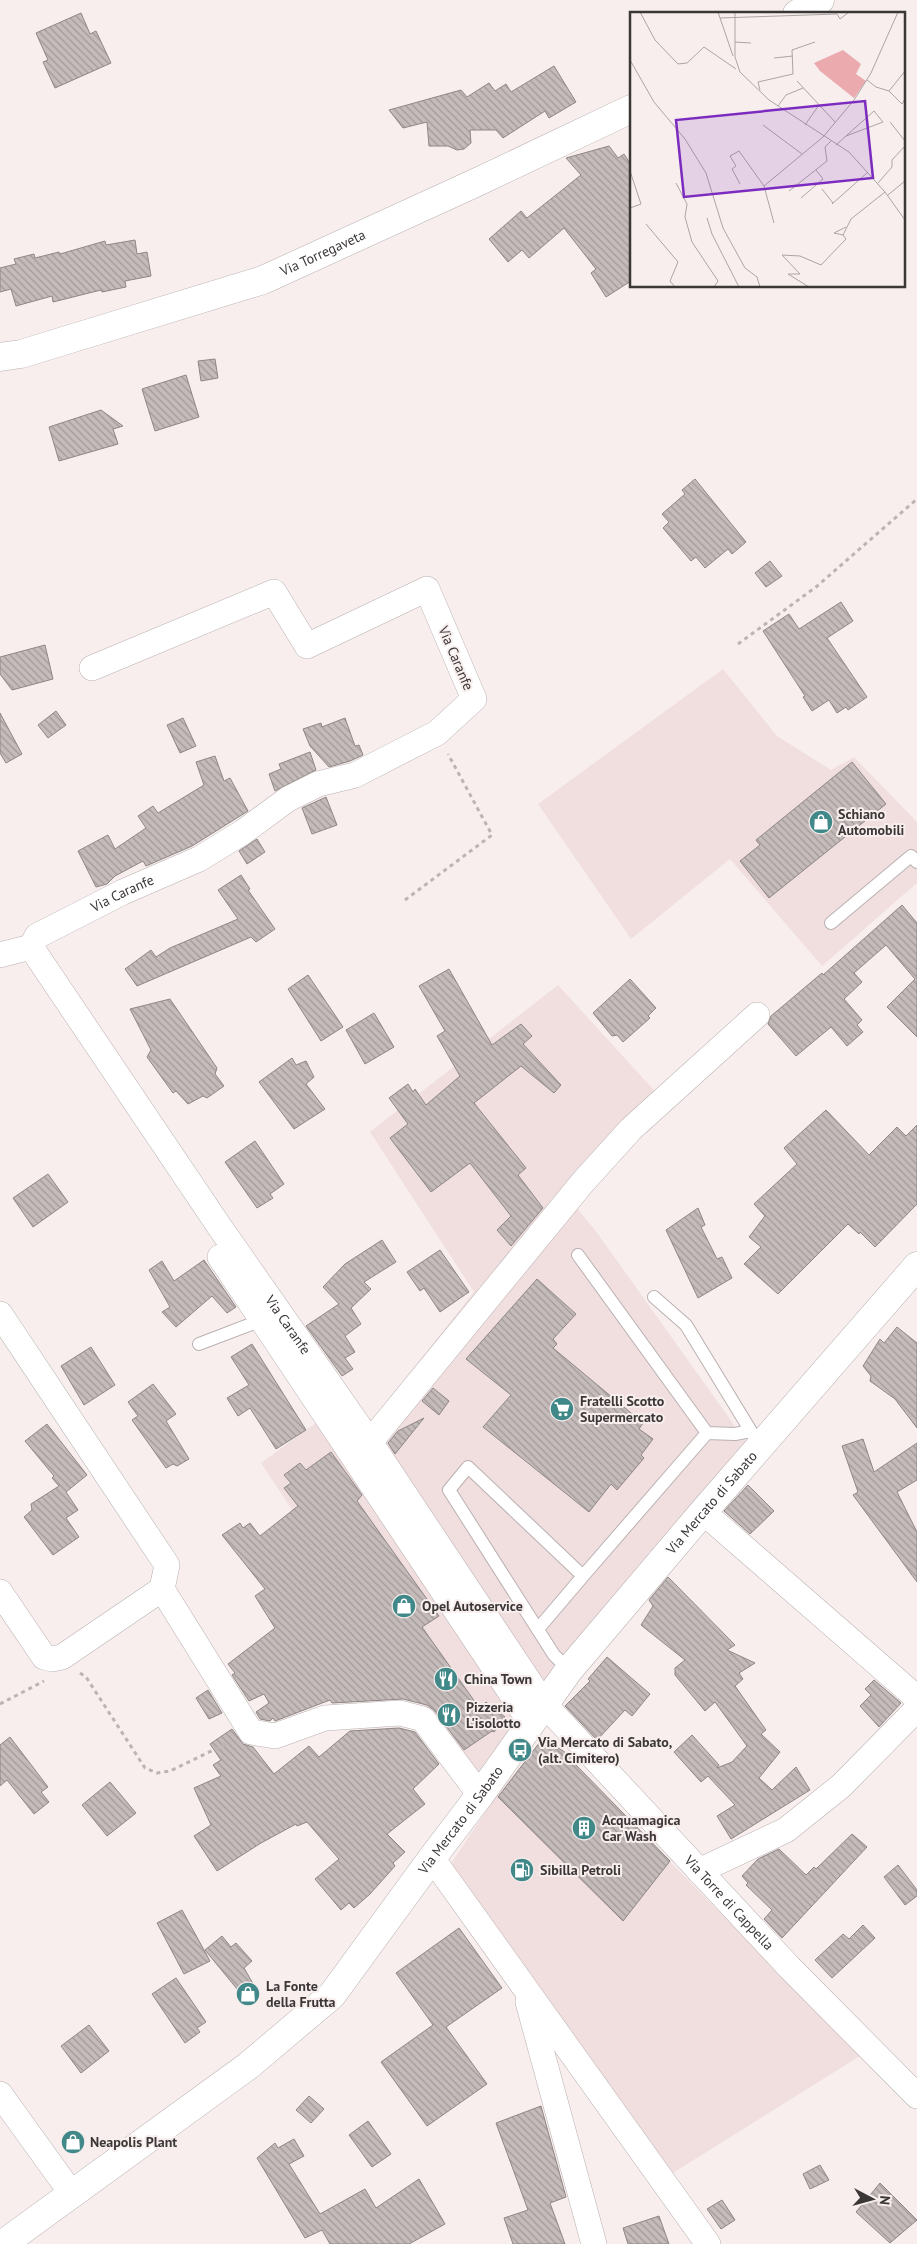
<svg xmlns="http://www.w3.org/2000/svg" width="917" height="2244" font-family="'PT Sans',sans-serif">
  <defs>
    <pattern id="building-back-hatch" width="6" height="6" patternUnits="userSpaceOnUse" patternTransform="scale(1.25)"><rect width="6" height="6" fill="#c5bbbb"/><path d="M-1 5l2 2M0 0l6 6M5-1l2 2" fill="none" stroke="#a19999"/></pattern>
  </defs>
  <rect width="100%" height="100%" fill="#f8eeee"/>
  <path fill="#f1dfdf" d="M723,669L777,736L831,770L854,757L917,822V883L822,966L730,859L631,939L538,804Z
    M558,985L663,1100L570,1200L595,1230L747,1443L473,1781L261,1463L338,1407L372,1420L474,1292L370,1132Z
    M543,1738L559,1748L860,2056L673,2173L450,1865L496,1796Z"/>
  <path fill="url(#building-back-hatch)" stroke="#8f8686" d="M81,13L90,34L96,31L111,63L55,88L43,62L48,60L36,33Z
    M554,66L576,102L549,118L545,111L503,138L496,130H470L471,143L464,149L457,150L448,146H429L427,122L403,128L389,110L461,90L467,97L489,83L495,91L506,84L511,92Z
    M609,146L618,158L624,154L631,165V281L606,297L591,273L596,269L564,228L529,258L522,250L508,262L489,239L521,211L527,218L581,175L566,158Z
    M135,240L137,254L147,252L151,276L125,281L126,287L102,292L101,290L53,302L52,296L16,306L11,289L0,292V268L16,264L14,259L34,254L35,258L59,252L60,254L105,241L106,245Z
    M215,359L218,378L201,381L198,361Z
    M186,375L199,417L155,431L142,389Z
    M101,410L123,426L113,429L118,444L59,461L49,427Z
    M695,479L746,542L732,554L728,549L705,568L696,557L691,561L663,528L669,522L662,514L685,494L682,490Z
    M770,561L782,576L766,587L755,573Z
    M841,602L853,621L827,638L867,697L848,710L846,707L837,713L829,700L812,711L803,697L805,696L763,631L789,614L799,629Z
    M45,645L53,679L12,690L0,674V657Z
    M56,711L66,725L48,738L38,725Z
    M0,713L22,754L6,763L0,753Z
    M183,718L196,746L180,753L167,725Z
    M345,718L355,746L359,745L363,755L350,761L329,767L310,746L303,729L321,723L322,727Z
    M310,752L316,770L275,791L269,774L281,769L279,764Z
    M215,756L224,781L230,778L248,811L192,846L146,866L143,861L115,876L107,884L96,887L78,851L108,835L115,849L146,828L138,816L153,806L158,813L204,785L196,762Z
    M852,762L886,804L769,898L740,861L760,845L756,840Z
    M326,797L337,825L312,834L302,808Z
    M257,839L265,852L247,864L239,851Z
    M241,875L250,889L248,890L275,929L256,942L251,937L137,986L125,969L151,950L156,957L170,948L238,919L218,890Z
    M902,905L917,923V1037L887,1007L915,979L886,945L854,973L862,982L844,999L862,1020L857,1025L863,1032L847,1046L831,1027L796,1056L768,1024L771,1016L822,973L823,975Z
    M449,969L492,1045L521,1024L532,1036L523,1044L561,1085L554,1093L521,1066L474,1103L526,1168L518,1175L543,1208L511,1246L497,1230L511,1216L470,1163L431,1192L390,1138L408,1124L389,1098L408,1084L413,1092L415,1089L426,1105L460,1076L437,1036L445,1031L419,986Z
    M308,975L343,1027L321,1041L288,989Z
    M630,979L656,1008L648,1016L650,1018L623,1042L617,1035L612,1036L593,1013Z
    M170,999L217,1068L215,1074L224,1086L207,1098L203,1096L188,1104L176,1091L173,1093L147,1057L151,1050L130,1009Z
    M374,1013L394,1047L365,1064L346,1030Z
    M292,1058L296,1065L306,1061L314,1077L306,1084L325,1109L294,1129L259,1082Z
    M826,1110L869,1155L897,1127L906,1136L917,1125V1204L875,1247L860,1232L859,1234L848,1224L778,1294L744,1264L761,1247L749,1237L765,1216L754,1204L797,1164L784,1148Z
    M255,1141L284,1184L270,1194L273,1198L257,1208L225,1162Z
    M48,1174L68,1202L33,1227L13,1198Z
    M698,1208L705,1225L701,1227L717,1259L722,1257L732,1278L698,1298L666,1230Z
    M382,1240L396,1262L364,1282L371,1289L351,1308L361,1324L345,1336L355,1352L345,1358L353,1369L342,1376L306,1326L339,1304L323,1287L345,1264Z
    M440,1250L469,1292L440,1312L424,1288L420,1291L407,1272Z
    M204,1260L236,1307L227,1313L212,1296L176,1327L162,1312L170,1307L149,1270L162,1261L174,1281Z
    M537,1279L576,1314L553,1339L557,1344L553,1348L643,1423L639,1429L653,1439L641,1455L644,1458L617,1490L611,1484L589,1512L483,1427L511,1395L466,1359Z
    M897,1327L917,1343V1428L895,1399L870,1381L871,1376L863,1366L880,1339L884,1343Z
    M252,1344L306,1430L276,1449L250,1408L238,1416L227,1398L249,1385L231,1357Z
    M91,1347L115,1385L84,1405L61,1366Z
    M153,1384L176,1414L166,1421L189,1459L177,1466L173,1464L166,1468L132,1420L138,1416L128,1402Z
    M433,1388L449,1401L439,1415L422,1401Z
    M424,1418L395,1454L388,1443L398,1431Z
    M47,1424L87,1475L66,1492L78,1510L66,1518L79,1537L53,1555L24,1517L32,1510L31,1504L59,1486L52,1478L54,1476L25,1441Z
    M863,1439L874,1472L917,1443V1480L897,1492L917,1532V1582L853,1495L858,1492L842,1446Z
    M331,1452L362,1495L357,1501L439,1616L422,1627L480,1709L486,1702L505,1717L494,1732L492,1731L464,1750L434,1710L427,1705L403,1699L332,1703L330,1700L275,1721L273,1718L270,1721L260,1719L256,1712L269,1703L264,1694L249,1701L232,1675L235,1673L228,1664L275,1628L255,1596L265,1589L222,1535L240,1523L243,1528L250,1523L260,1536L298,1506L284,1488L291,1483L284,1475L300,1463L306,1470Z
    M748,1485L774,1511L750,1534L724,1511Z
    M668,1577L735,1645L727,1650L755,1663L739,1673L743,1679L735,1686L766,1730L761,1734L780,1752L759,1778L772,1790L796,1767L810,1790L731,1839L717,1816L735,1805L708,1776L701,1782L674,1752L692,1735L719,1765L717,1768L732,1762L747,1746L715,1702L705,1711L675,1675V1668L685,1660L641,1625L653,1606L649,1600Z
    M607,1657L650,1694L632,1716L625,1710L597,1740L565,1706L590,1681L588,1679Z
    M874,1680L901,1703L879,1727L860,1706L871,1695L865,1689Z
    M208,1690L222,1713L209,1719L196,1698Z
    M399,1728L415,1732L439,1764L413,1789L425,1804L387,1834L405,1852L393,1863L395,1866L370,1894L354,1908L349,1903L341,1910L315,1879L339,1859L307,1822L297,1826L296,1824L261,1843L217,1871L194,1836L211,1825L194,1788L221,1776L213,1765L221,1760L210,1744L232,1729L243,1744L253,1747L274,1774L309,1746L319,1757L350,1731Z
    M10,1737L48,1787L41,1792L49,1802L34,1814L7,1780L0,1786V1745Z
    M543,1738L577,1760L574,1763L670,1861L623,1921L498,1797Z
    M110,1782L136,1813L107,1836L82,1805Z
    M852,1834L867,1847L782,1938L764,1919L772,1910L746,1885L748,1883L742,1876L758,1859L779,1849L806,1875L814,1867L816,1869Z
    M898,1865L917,1890V1896L905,1905L884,1877Z
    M182,1910L210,1961L184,1974L157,1923Z
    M863,1925L875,1938L832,1978L815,1960L843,1934L849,1939Z
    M459,1928L502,1988L446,2027L487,2084L427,2126L381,2062L433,2025L396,1973Z
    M222,1936L231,1947L236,1943L252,1961L244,1968L255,1987L242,1995L205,1950Z
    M176,1978L206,2022L197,2028L200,2032L185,2043L152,1994Z
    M89,2025L109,2051L81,2073L61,2046Z
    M309,2096L324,2109L311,2123L296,2110Z
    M541,2106L566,2197L550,2203L565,2244H513L504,2218L528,2210L496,2123Z
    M368,2121L391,2154L372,2167L349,2135Z
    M294,2139L304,2156L289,2164L320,2214L365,2189L376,2208L419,2179L445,2224L409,2244H330L322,2230L305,2238L257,2158L275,2143L278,2148Z
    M820,2165L829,2180L810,2189L803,2174Z
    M880,2183L917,2220L890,2243L856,2212Z
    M722,2200L735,2220L721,2229L707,2209Z
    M659,2216L669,2244H628L623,2228Z"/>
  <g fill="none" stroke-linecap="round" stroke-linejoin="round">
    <g stroke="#bab0b1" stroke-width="14">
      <path id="service" d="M831,923L911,856L917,862
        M578,1255L707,1433
        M654,1297L686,1325L760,1446
        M199,1344L262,1320
        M707,1433L735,1434L751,1431
        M583,1576L707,1433
        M538,1629L583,1576L468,1467L449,1490L554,1655L569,1670"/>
    </g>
    <g stroke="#bab0b1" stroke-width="26">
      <g id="minor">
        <path id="s1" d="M31,947L37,936L123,892L199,859L243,832L288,799L318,784L355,775L437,733L474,699L427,589L307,646L274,592L92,668"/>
        <path id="s2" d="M0,955L31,947L219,1226L370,1442L544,1704L790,1968L917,2096"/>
        <path d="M220,1257L531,1723"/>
        <path d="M0,1314L167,1565L162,1589L251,1732L275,1736L325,1718L400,1713L423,1719L480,1795"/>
        <path d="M370,1442L583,1182L631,1129L757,1015"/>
        <path d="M703,1512L917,1698"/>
        <path d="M0,1592L44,1657L52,1659L62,1657L162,1589"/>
        <path d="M432,1858L708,2244"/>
        <path d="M699,1871L786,1830L841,1786L917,1709"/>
        <path d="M528,2002L594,2244"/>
        <path d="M0,2094L72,2194"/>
      </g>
    </g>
    <g stroke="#bab0b1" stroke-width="29">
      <g id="tertiary">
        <path d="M797,14L820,0"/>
        <path id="s3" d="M0,357L21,354L263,280L473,184L631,109"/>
        <path id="s4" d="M3,2244L248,2066L332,1995L432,1858L480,1795L569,1670L703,1512L917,1266"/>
      </g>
    </g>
    <path stroke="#bcb4b4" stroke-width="3" stroke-dasharray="4 4" stroke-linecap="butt" d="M738,644L816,587L917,499
      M405,900L492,835L448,754
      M80,1673L86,1677L145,1768L157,1773L170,1771L230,1742
      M0,1704L44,1681"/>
    <use href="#service" stroke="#fff" stroke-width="12"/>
    <use href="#minor" stroke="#fff" stroke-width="25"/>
    <use href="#tertiary" stroke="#fff" stroke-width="28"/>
  </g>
  <defs>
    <g id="shop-disc" transform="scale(1.25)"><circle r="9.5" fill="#408988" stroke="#f8eeee"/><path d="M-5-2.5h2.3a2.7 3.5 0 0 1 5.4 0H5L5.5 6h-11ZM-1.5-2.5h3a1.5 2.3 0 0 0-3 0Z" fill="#fff"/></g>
    <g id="supermarket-disc" transform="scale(1.25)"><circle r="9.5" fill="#408988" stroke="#f8eeee"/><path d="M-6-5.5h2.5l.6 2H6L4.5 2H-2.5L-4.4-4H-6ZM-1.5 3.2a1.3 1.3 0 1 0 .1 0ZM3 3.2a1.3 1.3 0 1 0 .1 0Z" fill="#fff"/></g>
    <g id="restaurant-disc" transform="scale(1.25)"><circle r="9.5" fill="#408988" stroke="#f8eeee"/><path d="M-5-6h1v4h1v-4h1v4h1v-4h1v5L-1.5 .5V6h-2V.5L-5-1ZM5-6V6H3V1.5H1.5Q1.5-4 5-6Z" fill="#fff"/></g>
    <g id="bus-disc" transform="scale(1.25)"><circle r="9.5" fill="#408988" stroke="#f8eeee"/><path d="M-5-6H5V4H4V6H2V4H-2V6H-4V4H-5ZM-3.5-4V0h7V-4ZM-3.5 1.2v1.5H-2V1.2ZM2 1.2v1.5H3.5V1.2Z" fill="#fff"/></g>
    <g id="building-disc" transform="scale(1.25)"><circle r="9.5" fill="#408988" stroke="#f8eeee"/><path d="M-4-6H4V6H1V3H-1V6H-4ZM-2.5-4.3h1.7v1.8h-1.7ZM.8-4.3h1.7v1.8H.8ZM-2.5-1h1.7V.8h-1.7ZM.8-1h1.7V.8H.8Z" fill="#fff"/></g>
    <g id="fuel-disc" transform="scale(1.25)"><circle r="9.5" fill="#408988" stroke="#f8eeee"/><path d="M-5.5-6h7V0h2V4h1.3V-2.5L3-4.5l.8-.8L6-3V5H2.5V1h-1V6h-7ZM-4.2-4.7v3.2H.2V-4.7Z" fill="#fff"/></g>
  </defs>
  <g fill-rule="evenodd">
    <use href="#shop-disc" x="821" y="822"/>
    <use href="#supermarket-disc" x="562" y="1409"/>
    <use href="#shop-disc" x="404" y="1606"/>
    <use href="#restaurant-disc" x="446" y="1679"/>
    <use href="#restaurant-disc" x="449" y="1715"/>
    <use href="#bus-disc" x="520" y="1750"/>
    <use href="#building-disc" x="584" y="1828"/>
    <use href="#fuel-disc" x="522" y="1870"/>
    <use href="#shop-disc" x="248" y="1994"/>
    <use href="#shop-disc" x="73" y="2142"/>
  </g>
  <g text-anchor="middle" stroke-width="4" stroke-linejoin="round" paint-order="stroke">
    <g font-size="14" fill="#3b3737" stroke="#f8eeee">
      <text dy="5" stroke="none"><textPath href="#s3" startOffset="340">Via Torregaveta</textPath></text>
      <text transform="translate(456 658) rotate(67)" y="5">Via Caranfe</text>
      <text dy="5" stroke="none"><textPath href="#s1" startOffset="108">Via Caranfe</textPath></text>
      <text dy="5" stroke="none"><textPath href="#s2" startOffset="489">Via Caranfe</textPath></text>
      <text dy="5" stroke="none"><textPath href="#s4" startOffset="1035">Via Mercato di Sabato</textPath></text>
      <text dy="5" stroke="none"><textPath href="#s4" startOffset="630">Via Mercato di Sabato</textPath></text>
      <text dy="5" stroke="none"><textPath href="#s2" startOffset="1218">Via Torre di Cappella</textPath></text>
    </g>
    <g font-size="14" font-weight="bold" fill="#3b3737" stroke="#f8eeee" text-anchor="start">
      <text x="838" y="819">Schiano<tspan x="838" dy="16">Automobili</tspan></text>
      <text x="580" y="1406">Fratelli Scotto<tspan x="580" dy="16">Supermercato</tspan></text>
      <text x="422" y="1611">Opel Autoservice</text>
      <text x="464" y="1684">China Town</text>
      <text x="466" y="1712">Pizzeria<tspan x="466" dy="16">L'isolotto</tspan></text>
      <text x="538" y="1747">Via Mercato di Sabato,<tspan x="538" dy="16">(alt. Cimitero)</tspan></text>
      <text x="602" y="1825">Acquamagica<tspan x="602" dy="16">Car Wash</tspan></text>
      <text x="540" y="1875">Sibilla Petroli</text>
      <text x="266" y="1991">La Fonte<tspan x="266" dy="16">della Frutta</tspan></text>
      <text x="90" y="2147">Neapolis Plant</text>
    </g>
  </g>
  <g transform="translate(630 12)">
    <rect width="275" height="275" fill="#f8eeee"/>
    <path d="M213,38L231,52L226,62L236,69L224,86L190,59L184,51Z" fill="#ebaaae"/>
    <path fill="none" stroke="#aca5a5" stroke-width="1" d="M10,0L25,28L48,52L57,51L74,35L106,57M88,0L103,44M105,0V45L110,60L139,88L219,140L255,180L275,208M90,6L207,2L210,7L219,0M105,30L121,31M144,46L163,44M0,48L24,90L55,127L76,161L93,216L115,256L127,265L130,275M237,68L246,75L259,79L272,92L275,87M167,69L205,110M130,78L128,70L163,62L162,38L185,30M259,79L275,59M148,94L156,83L173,76M260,110L275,129M133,113L172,142M175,113L189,93M206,133L216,124L244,99L253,110L216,124M0,159L11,192L0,196M46,171L57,192L55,205L62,230L88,269L84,275M248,171L262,155V148L275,134M110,172L102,157L106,154L100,144L109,139L134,174M192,177L203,191M159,179L197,149L195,135L201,129M258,183L275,169M171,186L193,167L186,158M202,192L238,160M77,206L82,222L109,275M144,211L134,174L193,125L224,88L241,61L268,0M16,212L48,250L40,269L45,275M213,223L204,221L216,215M179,275L158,262H170L152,243L170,244L191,253L216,227L213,223L221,207L255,180"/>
    <path fill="#7b2cbf" fill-opacity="0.15" stroke="#7b2cbf" stroke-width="2.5" d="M235,89L243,166L54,185L46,108Z"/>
    <rect width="275" height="275" fill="none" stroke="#3b3737" stroke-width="2.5"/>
  </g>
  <g transform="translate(872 2199) rotate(96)" stroke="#f8eeee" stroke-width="4" paint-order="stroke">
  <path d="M0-4L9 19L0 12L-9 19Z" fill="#3b3737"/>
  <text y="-8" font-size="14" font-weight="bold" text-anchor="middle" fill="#3b3737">N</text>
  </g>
</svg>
